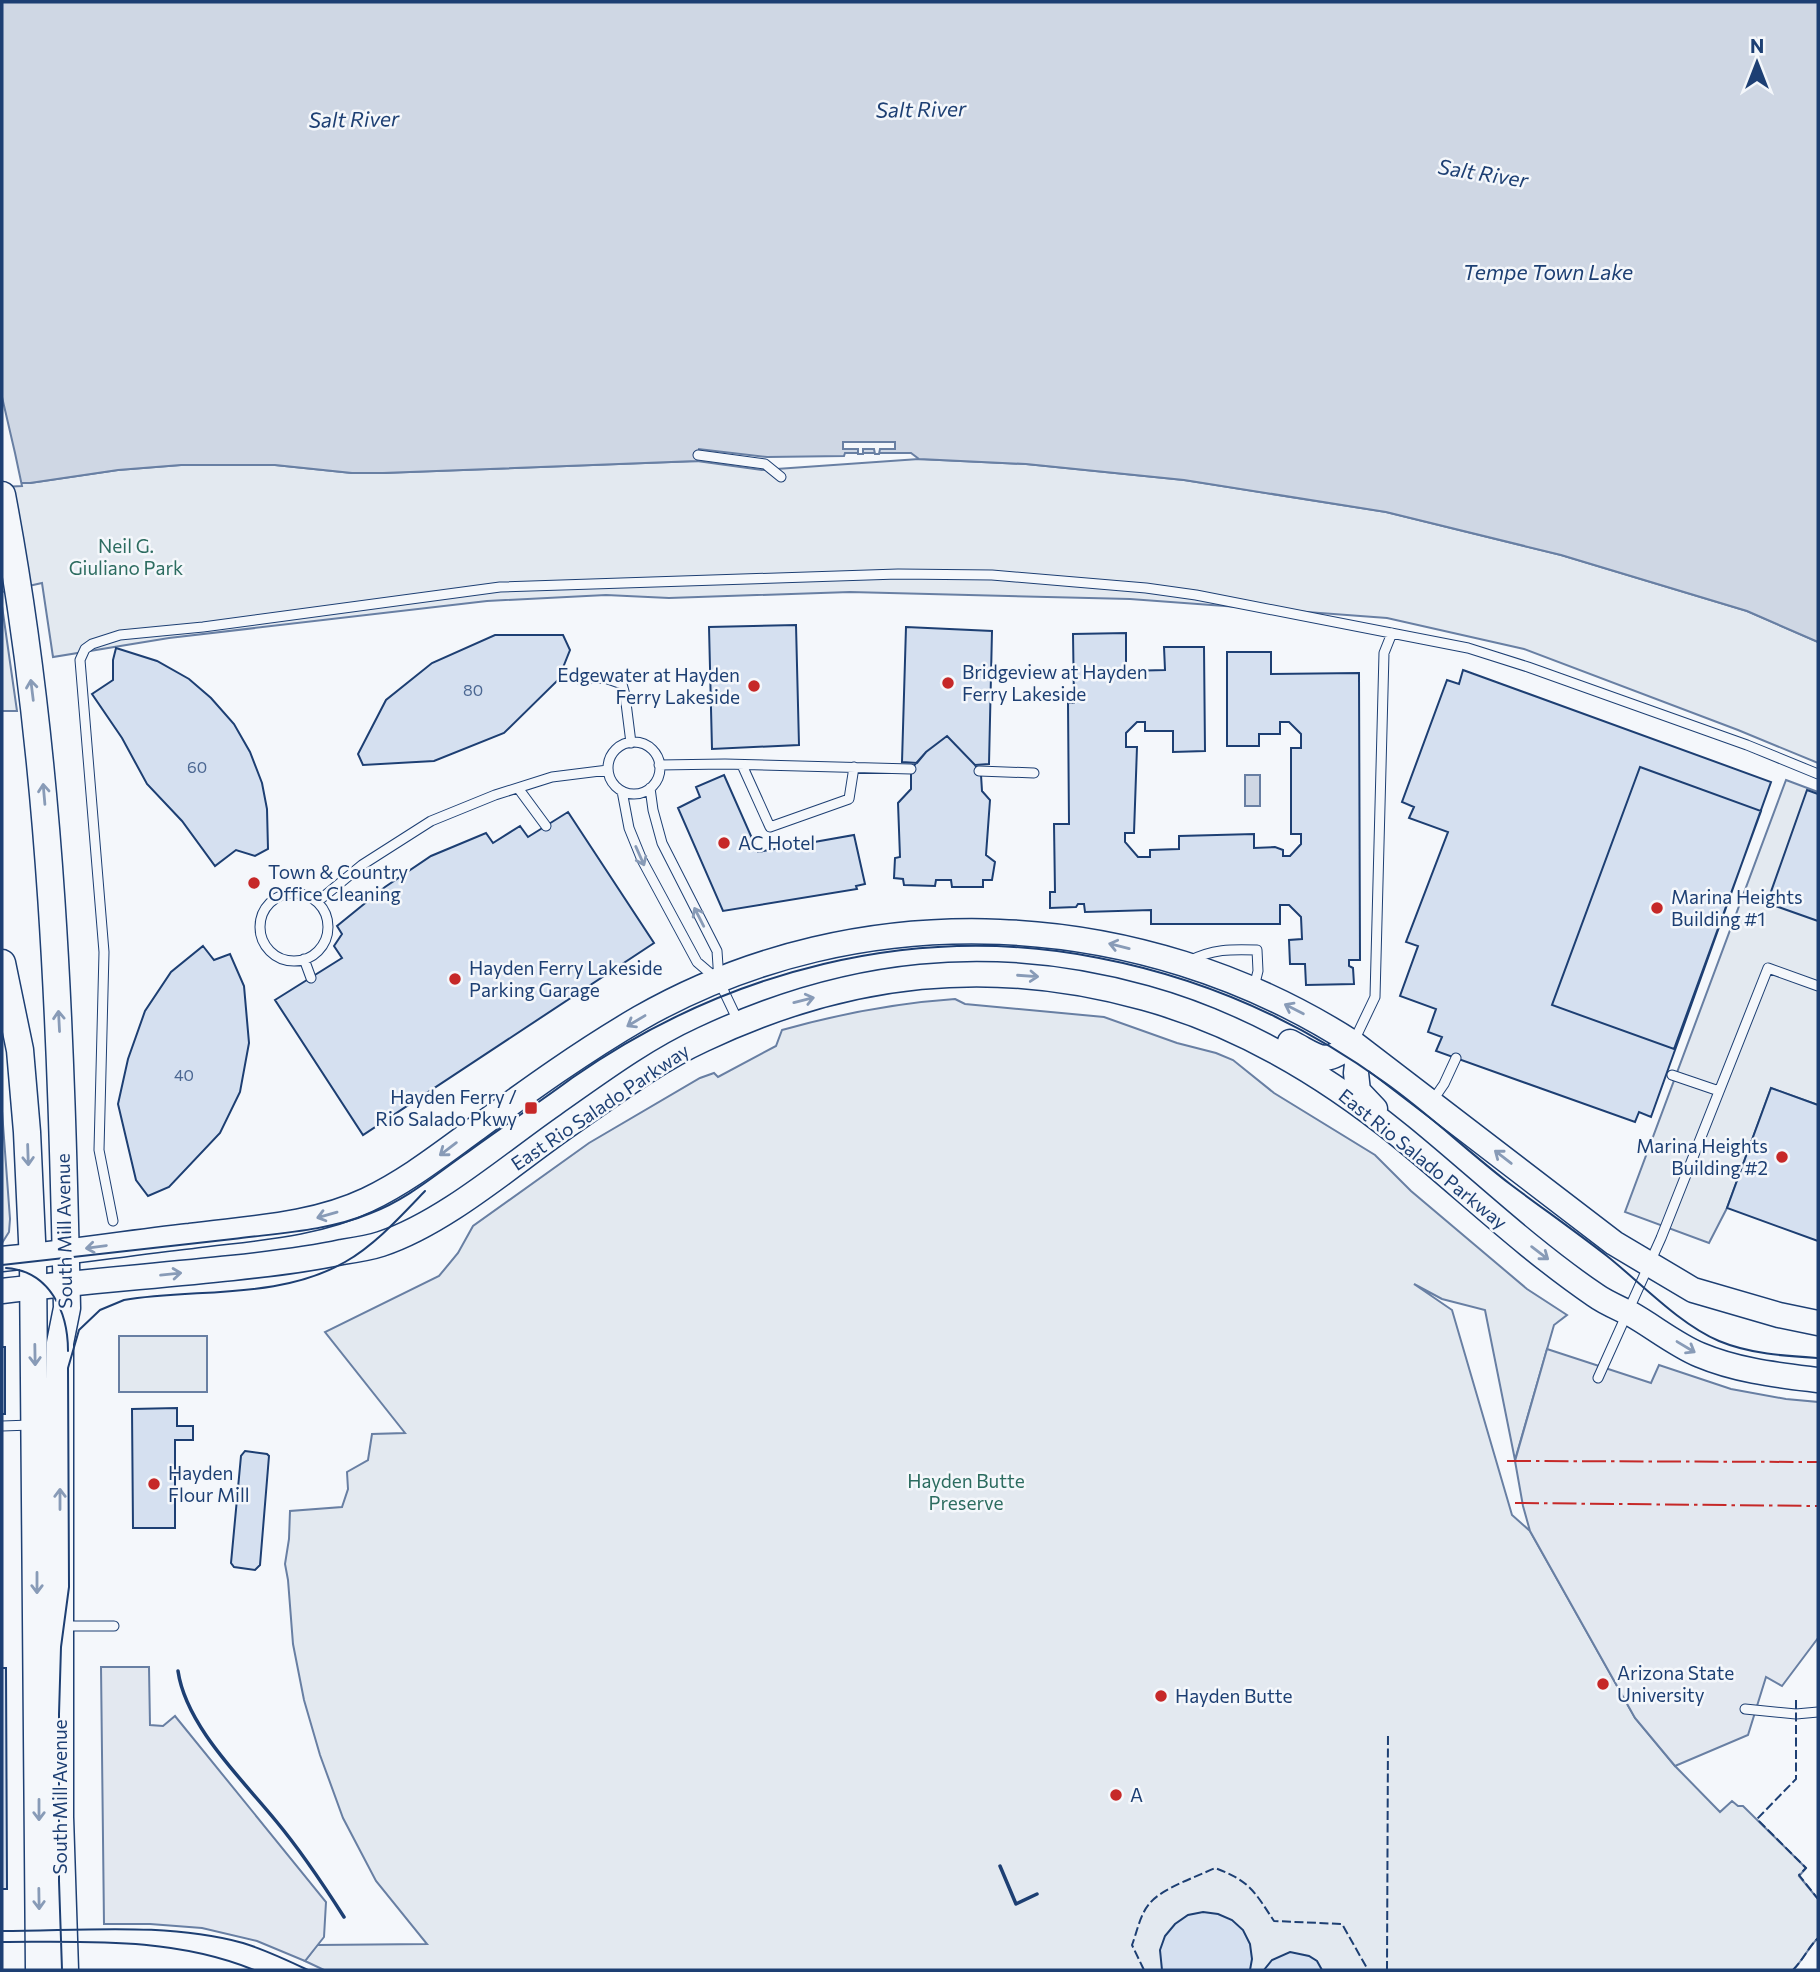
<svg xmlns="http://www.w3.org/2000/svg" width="1820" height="1972" font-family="Commissioner,sans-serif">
  <rect width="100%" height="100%" fill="#f4f7fb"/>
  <path fill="#e3e9f0" stroke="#687fa3" stroke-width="2" d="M919,459L1026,464L1184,480L1386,512L1561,555L1747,611L1818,642V763L1738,730L1524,649L1387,618L1130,599L850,592L669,598L606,595L487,601L169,638L53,657L42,583L2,592V483H30L118,470L181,465H275L352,473H383L697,461L762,470Z
    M2,606L17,711H2Z
    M1786,780L1818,792V1105L1771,1088L1727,1208L1709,1243L1625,1212Z
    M955,999L965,1004L1104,1017L1177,1043L1216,1053L1233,1060L1274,1093L1375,1155L1411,1191L1527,1289L1567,1315L1554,1325L1515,1460L1485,1310L1442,1299L1414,1284L1452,1310L1512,1515L1530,1531L1635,1718L1675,1766L1720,1812L1732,1801L1738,1806H1743L1806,1868L1799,1876L1818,1899V1938C1808,1948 1803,1960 1793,1970H324L305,1961L317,1945L427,1944L376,1881L343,1818L320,1755L304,1700L293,1644L288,1580L285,1564L289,1539L290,1511L342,1507L348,1489L347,1472L368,1460L372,1434L405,1433L325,1332L439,1276L458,1253L473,1226L589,1143L700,1078L714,1073L718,1077L776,1046L782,1030C839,1014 896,1003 955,999Z
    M2,1111L10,1219L9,1232L2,1243Z
    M119,1336H207V1392H119Z"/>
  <path fill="#e3e8f0" stroke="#687fa3" stroke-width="2" d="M1547,1349L1651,1383L1659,1365L1731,1389L1786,1399L1818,1402V1638L1782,1686L1766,1677L1748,1735L1675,1766L1635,1718L1530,1531L1523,1506L1515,1461Z
    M101,1667H149L150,1725L163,1726L175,1716L326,1902L324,1937L305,1961L257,1941L202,1928L150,1924H104Z"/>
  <path fill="#cfd7e4" stroke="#687fa3" stroke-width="2" d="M2,2H1818V642L1747,611L1561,555L1386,512L1184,480L1026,464L919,459L911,453H845L844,456L767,457L699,449L697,461L383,473H352L275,465H181L118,470L30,483H2Z
    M1245,775H1260V806H1245Z"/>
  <path fill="#f4f7fb" stroke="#687fa3" stroke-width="2" d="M2,397L15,453L22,486L2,487Z
    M843,442H895V449H880L879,454H875L874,449H863V454H858V449H843Z"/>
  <path fill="#d5e0f0" stroke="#1d3f73" stroke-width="2" d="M796,625L799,745L712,749L709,627Z
    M906,627L992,631L989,764L975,765L947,736L926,752L917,763L902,762Z
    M1126,633V671L1165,670L1164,647H1204L1205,751L1173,752V731H1145V722H1137L1126,733V747H1137L1134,833H1125V842L1138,857H1150V850L1179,849V836L1254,834V848L1275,847L1283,850V856H1290L1301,844V834H1291V748H1301V734L1289,722H1280V734H1259V746H1227V652H1271V674L1359,673L1360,960H1349V966L1353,968L1354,984L1306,985L1305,964H1290L1289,940L1302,939L1301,917L1289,905H1280V924H1151V910L1085,912L1084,904H1078L1076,907L1050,908V892H1055L1054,824H1069L1068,703H1074L1073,634Z
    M495,635H563L570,650L558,680L504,733L434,761L363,765L358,754L386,700L432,663Z
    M116,648L157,661L189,679L211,698L234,724L250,752L262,783L267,809L268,849L255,856L236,850L215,866L182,821L147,784L122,738L92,694L113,680V660Z
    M1463,670L1771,782L1651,1117L1639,1112L1635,1122L1436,1051L1442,1037L1428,1032L1436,1009L1400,996L1418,946L1406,942L1448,832L1409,818L1414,807L1402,802L1447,680L1459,684Z
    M947,736L975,765L981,775L982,791L990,800L986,855L995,862L992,880H983V887H952L951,880H936L935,886L904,885L903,879L894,878L895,858L900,857L898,803L911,789V769L926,752Z
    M1640,767L1761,811L1674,1049L1552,1005Z
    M724,775L758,852L854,835L865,884L856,886L857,889L723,911L678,808L700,797L696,787Z
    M1807,790L1818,794V921L1767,903Z
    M568,812L654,943L363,1135L275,1000L342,958L334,946L342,934L337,926L385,887L431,856L486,833L493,843L520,826L528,837Z
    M203,946L214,960L230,954L244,986L249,1043L240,1092L220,1133L169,1187L148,1196L136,1180L118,1104L128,1059L145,1011L171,972Z
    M1771,1088L1818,1105V1241L1727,1208Z
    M2,1347H5V1414H2Z
    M177,1408V1426H193V1440H175V1528H133L132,1409Z
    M245,1451L267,1454L269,1456L260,1565L255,1570L234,1567L231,1563L241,1456Z
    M2,1668H6L7,1889H2Z
    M1203,1912L1218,1914L1232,1920L1243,1930L1250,1944L1252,1959L1250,1970H1162L1160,1950L1165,1936L1175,1924L1188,1915Z
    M1290,1952L1309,1956L1317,1961L1322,1970H1264L1272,1960Z"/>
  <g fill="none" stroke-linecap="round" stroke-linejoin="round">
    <g stroke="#1d3f73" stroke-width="11">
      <path id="service" d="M698,455L765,464L781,477
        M579,679L605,678L622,684L625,695L631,743
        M608 768a26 26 0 1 1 52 0a26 26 0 1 1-52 0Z
        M659,765L725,764L911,769
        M742,765L770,827L849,799L854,767
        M979,771L1034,773
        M518,788L546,826
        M650,788L653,810L662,843L717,951L719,981L739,1023
        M622,791L629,828L642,860L697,962L718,980
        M260 927a34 34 0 1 1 68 0a34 34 0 1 1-68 0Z
        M317,902L362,865L431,821L495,795L552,777L608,770
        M304,959L311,978
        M1189,961C1212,949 1231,949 1257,950L1258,971L1254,987
        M1354,1041L1375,997L1384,653L1392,633
        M1672,1075L1719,1091
        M1433,1100L1444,1084L1456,1058
        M113,1221L99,1150L104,952L80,660L85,649L92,644L120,635L203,627L500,587L898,574L992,575L1146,588L1196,595L1468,648L1528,667L1747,745L1818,774
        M1598,1378L1661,1238L1768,968L1818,986
        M2,1426L31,1425
        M61,1626H114
        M1745,1709L1796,1714L1818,1712"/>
    </g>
    <g stroke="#1d3f73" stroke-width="27">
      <path id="secondary" d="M1290,1042C1321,1058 1323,1067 1353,1043
        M1353,1043L1357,1064L1356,1073L1358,1091L1375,1109
        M2,1259C65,1253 127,1243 190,1236C249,1228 312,1226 367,1200C407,1181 441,1154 477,1128C529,1090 583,1051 640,1018C861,892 1140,906 1353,1043L1614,1243L1693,1290L1779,1315L1818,1323
        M2,1291C78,1282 156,1276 232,1268C269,1264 306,1260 342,1252C355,1250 369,1248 381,1244C445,1223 513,1163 568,1125C611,1095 656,1061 704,1039C848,971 991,955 1145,998C1239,1024 1325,1075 1400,1136C1465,1189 1526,1248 1595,1295C1606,1303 1619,1308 1631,1314C1654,1327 1676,1345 1700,1355C1738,1371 1778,1375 1818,1380"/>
    </g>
    <g stroke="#1d3f73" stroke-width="29">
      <path id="primary" d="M2,495C53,763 61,1036 67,1308L60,1343V1817L65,1970
        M2,963L20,1050L27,1132L33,1262L39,1970"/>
    </g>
    <use href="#service" stroke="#f4f7fb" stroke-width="9"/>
    <use href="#secondary" stroke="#f4f7fb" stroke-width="24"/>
    <use href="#primary" stroke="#f4f7fb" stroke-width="26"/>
    <path stroke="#1d3f73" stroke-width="2" d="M2,1265C79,1257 156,1248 233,1239C279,1233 328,1231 371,1213C406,1200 435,1175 465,1154C500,1128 537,1104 572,1078C725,971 914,921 1099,958C1203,978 1298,1020 1384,1082C1428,1113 1467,1151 1510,1184C1542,1208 1575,1231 1607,1256C1641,1283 1679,1324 1719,1341C1750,1354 1785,1356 1818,1358
      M6,1268C50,1271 68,1312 68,1351
      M2,1931C82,1931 165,1922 243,1943C266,1950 287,1960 308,1970
      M2,1942C87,1942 173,1937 254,1970
      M62,1970L59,1881V1714L61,1647L69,1587L68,1368L79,1330L100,1310L124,1300C196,1288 279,1300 345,1262C375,1245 401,1216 425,1191"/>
    <path stroke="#1d3f73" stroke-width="2" stroke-dasharray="9 3.5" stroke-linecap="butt" d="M1796,1700V1779L1757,1819L1806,1868L1799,1875L1818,1899
      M1144,1970L1132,1945C1137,1932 1140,1914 1150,1903C1161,1889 1198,1876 1215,1868C1250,1881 1254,1891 1274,1921L1342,1924L1368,1970
      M1387,1970L1388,1733
      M1793,1970C1803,1960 1808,1948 1818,1938"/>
    <path stroke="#1d3f73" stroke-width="3.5" d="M178,1671C186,1726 242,1779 276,1821C301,1851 323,1884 344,1917
      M1000,1866L1016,1904L1037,1894"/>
    <path stroke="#c62828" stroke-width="2" stroke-dasharray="24 5 3.5 5" stroke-linecap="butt" d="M1507,1461L1818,1462
      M1515,1503L1818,1506"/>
  </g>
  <defs><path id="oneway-shaft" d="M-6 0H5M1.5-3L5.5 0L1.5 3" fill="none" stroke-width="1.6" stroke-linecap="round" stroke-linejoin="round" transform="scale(1.75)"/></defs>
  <g stroke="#889bb7">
    <use href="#oneway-shaft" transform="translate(32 690) rotate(-97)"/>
    <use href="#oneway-shaft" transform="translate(44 794) rotate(-95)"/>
    <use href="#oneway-shaft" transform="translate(640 856) rotate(66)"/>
    <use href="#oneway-shaft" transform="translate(699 917) rotate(-117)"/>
    <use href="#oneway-shaft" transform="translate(1119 946) rotate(-166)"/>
    <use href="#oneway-shaft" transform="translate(1028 976) rotate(4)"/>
    <use href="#oneway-shaft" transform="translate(804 1000) rotate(-14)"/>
    <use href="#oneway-shaft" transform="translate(1294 1009) rotate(-153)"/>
    <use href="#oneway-shaft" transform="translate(59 1021) rotate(-93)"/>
    <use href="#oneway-shaft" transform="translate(636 1021) rotate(149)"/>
    <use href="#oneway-shaft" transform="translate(448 1149) rotate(143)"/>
    <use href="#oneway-shaft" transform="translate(28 1155) rotate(88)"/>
    <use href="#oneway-shaft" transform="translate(1503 1157) rotate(-142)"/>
    <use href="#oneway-shaft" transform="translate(327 1215) rotate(164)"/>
    <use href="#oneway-shaft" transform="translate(96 1247) rotate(172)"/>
    <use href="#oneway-shaft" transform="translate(1540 1253) rotate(37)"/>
    <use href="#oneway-shaft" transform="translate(171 1274) rotate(-6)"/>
    <use href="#oneway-shaft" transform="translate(1686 1347) rotate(31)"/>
    <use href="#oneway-shaft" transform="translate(35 1355) rotate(89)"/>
    <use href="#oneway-shaft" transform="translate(60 1499) rotate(-90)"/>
    <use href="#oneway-shaft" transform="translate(37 1583) rotate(90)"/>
    <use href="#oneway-shaft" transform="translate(39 1810) rotate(90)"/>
    <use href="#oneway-shaft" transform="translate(39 1899) rotate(89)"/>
  </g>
  <g fill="#c62828" stroke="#f4f7fb" stroke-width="2.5">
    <circle cx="948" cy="683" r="7"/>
    <circle cx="754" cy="686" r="7"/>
    <circle cx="724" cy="843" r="7"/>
    <circle cx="254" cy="883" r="7"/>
    <circle cx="1657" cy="908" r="7"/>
    <circle cx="455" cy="979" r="7"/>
    <rect x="524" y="1101" width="14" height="14" rx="3.5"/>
    <circle cx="1782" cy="1157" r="7"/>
    <circle cx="154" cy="1484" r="7"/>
    <circle cx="1603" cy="1684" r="7"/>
    <circle cx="1161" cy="1696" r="7"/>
    <circle cx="1116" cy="1795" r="7"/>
  </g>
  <g text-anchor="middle" stroke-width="5" stroke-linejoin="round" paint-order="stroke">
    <g font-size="16" fill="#4b6792">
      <text x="473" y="696">80</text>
      <text x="197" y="773">60</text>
      <text x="184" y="1081">40</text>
    </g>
    <g font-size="19" fill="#2c6c60" stroke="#f4f7fb">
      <text x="126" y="553">Neil G.<tspan x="126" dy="22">Giuliano Park</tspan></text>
      <text x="966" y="1488">Hayden Butte<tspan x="966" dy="22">Preserve</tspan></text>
    </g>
    <g font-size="19" fill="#1d3f73" stroke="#f4f7fb" text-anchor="start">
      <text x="962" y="679">Bridgeview at Hayden<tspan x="962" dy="22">Ferry Lakeside</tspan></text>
      <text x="740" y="682" text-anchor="end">Edgewater at Hayden<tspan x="740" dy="22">Ferry Lakeside</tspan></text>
      <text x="738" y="850">AC Hotel</text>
      <text x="268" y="879">Town &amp; Country<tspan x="268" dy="22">Office Cleaning</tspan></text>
      <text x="1671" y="904">Marina Heights<tspan x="1671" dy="22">Building #1</tspan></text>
      <text x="469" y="975">Hayden Ferry Lakeside<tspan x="469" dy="22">Parking Garage</tspan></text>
      <text x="517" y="1104" text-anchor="end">Hayden Ferry /<tspan x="517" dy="22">Rio Salado Pkwy</tspan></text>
      <text x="1768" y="1153" text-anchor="end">Marina Heights<tspan x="1768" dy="22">Building #2</tspan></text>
      <text x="168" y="1480">Hayden<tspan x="168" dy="22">Flour Mill</tspan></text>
      <text x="1617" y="1680">Arizona State<tspan x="1617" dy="22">University</tspan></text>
      <text x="1175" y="1703">Hayden Butte</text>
      <text x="1130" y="1802">A</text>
    </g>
    <g font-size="19" fill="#1d3f73" stroke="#f4f7fb">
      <text transform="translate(600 1107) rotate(-34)" y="7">East Rio Salado Parkway</text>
      <text transform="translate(1423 1159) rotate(39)" y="7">East Rio Salado Parkway</text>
      <text transform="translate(64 1231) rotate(-91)" y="7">South Mill Avenue</text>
      <text transform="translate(60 1797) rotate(-90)" y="7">South Mill Avenue</text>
    </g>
    <g font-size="21" font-style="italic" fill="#1d3f73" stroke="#f4f7fb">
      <text transform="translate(921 110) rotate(-1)" y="7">Salt River</text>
      <text transform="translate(354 120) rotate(-1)" y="7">Salt River</text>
      <text transform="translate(1483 174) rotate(9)" y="7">Salt River</text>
      <text x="1548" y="280">Tempe Town Lake</text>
    </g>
  </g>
  <rect width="1820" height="1972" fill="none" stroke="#1d3f73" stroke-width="7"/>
  <g transform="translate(1757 63)" stroke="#f4f7fb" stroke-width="5" paint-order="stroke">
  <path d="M0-5L12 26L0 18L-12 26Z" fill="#1d3f73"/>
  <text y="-10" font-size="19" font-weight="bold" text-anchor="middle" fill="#1d3f73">N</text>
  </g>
</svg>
